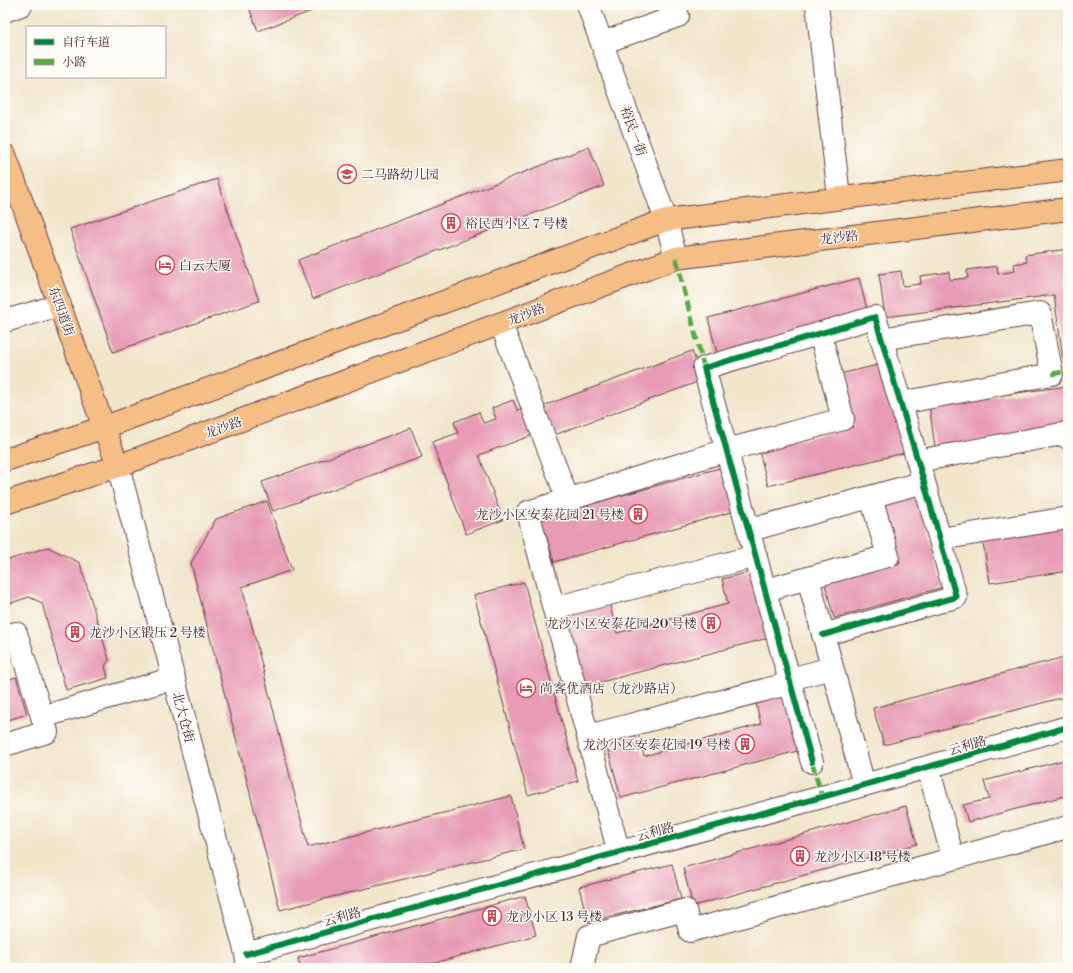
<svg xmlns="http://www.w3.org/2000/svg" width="1073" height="973" font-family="'Libre Bodoni','Noto Serif SC',serif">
  <rect width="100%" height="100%" fill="#fdfcf7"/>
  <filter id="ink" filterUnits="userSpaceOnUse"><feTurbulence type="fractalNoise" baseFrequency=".025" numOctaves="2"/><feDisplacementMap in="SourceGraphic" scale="8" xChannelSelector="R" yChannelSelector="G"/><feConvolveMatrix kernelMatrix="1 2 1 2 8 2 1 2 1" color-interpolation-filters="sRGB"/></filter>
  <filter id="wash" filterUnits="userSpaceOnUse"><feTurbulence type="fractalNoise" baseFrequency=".012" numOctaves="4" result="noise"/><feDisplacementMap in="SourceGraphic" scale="16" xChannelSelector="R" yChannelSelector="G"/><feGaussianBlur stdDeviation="0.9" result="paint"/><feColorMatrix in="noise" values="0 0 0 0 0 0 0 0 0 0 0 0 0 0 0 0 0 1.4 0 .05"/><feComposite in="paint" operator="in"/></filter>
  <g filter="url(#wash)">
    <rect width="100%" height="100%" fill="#f1e5ca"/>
    <g id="blocks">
      <path fill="#e79bb4" d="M248,5H328L258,31Z
        M589,147L604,186L313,299L298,260Z
        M217,179L259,301L113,352L70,229Z
        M1068,249V359H1063L1054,295L885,317L879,274L901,271L903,286L921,284L920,276L949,272L950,280L968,278L967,270L997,266L998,274L1015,271L1014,264L1027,262L1025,255Z
        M859,278L868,314L717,353L708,318Z
        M5,293L13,313L5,316Z
        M692,351L703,380L554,435L543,406Z
        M882,364L904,453L768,486L759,450L853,427L840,374Z
        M1068,386V428L935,447L929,405Z
        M513,400L518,411L528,406L538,433L479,455L503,520L466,534L432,442L458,433L454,422L479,412L483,423L496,419L492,408Z
        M411,428L422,457L273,511L262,482Z
        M723,467L735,511L554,562L541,518Z
        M917,495L943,587L834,618L825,584L900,563L883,504Z
        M267,501L292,570L242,587L308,847L511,796L524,849L280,910L191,563L216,519Z
        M1068,523V571L990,583L982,537Z
        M48,547L80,563L109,660L105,666L108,678L66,690L42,603L29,597L5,605V561Z
        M754,571L772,637L582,687L563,614L609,602L617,633L728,604L722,579Z
        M524,582L578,781L528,795L474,595Z
        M1068,656V696L884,745L873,708Z
        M16,677L27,714L5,721V681Z
        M785,691L801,750L621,798L605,738L637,729L644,756L761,724L755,699Z
        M1068,759V795L968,822L963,805L989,799L984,781Z
        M906,806L917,844L693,906L683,868Z
        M672,864L681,899L588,922L579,887Z
        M525,896L536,935L416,968H301L298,958Z"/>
    </g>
  </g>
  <g filter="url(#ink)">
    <use href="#blocks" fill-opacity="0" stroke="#633d43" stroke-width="1"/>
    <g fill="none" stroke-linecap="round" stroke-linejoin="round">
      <g stroke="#633d43" stroke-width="24">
        <path id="minor" d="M588,5L666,220L676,258
          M817,5L839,197
          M5,11L21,5
          M602,43L678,16L674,5
          M5,321L60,305
          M501,324L568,500
          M881,339L1040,313L1052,374L901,403
          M918,461L1067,433L1068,438
          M118,466L246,954L248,968
          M750,530L924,482
          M940,539L1068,518
          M808,578L888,556L871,497
          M766,590L808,578L864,785
          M554,608L756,556
          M5,636L16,633L47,732L5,745
          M790,679L832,668
          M42,717L174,678
          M588,736L791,683
          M812,762L704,368L875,317L924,482L956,597L823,635
          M928,767L953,858
          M619,853L528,512L727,450L843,419L820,333
          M246,954L822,797L1068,727
          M582,968L589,936L685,910L690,931L1068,827"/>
      </g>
      <g stroke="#633d43" stroke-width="24">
        <path id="major" d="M5,155L118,466
          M5,460L105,427L666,220L1068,170
          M5,503L118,466L676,258L1068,209"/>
      </g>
      <use href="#minor" stroke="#fff" stroke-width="22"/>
      <use href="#major" stroke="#f6be87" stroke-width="22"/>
      <path stroke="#57aa44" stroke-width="5" stroke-dasharray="10 5" stroke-linecap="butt" d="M676,258L704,368
        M1052,374L1068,371
        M812,762L822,797"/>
      <g stroke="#fdfcf7" stroke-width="8">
        <path id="cycleway" d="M812,762L704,368L875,317L924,482L956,597L823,635
          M246,954L822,797L1068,727"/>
      </g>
      <use href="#cycleway" stroke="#00873e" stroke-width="6"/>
    </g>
  </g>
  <defs>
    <g id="school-ring" transform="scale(1)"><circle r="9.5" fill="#fdfcf7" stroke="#d1495b" stroke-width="1.5"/><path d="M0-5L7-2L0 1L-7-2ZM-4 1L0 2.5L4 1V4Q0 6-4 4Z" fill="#d1495b"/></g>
    <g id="building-ring" transform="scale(1)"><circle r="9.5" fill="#fdfcf7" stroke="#d1495b" stroke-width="1.5"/><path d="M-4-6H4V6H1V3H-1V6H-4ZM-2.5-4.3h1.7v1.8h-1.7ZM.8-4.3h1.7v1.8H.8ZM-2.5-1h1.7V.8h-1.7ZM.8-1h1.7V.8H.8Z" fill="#d1495b"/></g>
    <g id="hotel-ring" transform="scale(1)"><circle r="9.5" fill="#fdfcf7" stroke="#d1495b" stroke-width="1.5"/><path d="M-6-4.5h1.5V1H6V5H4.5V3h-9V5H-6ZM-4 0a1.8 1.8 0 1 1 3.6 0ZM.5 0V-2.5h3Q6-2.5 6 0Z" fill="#d1495b"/></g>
  </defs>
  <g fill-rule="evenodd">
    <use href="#school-ring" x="347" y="174"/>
    <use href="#building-ring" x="451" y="223"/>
    <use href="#hotel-ring" x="165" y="265"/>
    <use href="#building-ring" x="638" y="514"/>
    <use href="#building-ring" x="711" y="623"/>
    <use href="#building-ring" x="75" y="632"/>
    <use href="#hotel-ring" x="526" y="688"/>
    <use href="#building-ring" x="745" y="744"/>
    <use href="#building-ring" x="800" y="856"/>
    <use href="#building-ring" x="492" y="916"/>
  </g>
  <g text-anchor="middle" stroke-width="3" stroke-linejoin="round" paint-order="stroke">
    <g font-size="13" fill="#4a1f2b" stroke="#fdfcf7">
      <text transform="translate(634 131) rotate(70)" y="5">裕民一街</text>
      <text transform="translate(839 237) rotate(-7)" y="5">龙沙路</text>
      <text transform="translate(62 311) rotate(70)" y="5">东四道街</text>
      <text transform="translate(526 314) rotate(-21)" y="5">龙沙路</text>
      <text transform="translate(223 427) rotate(-20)" y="5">龙沙路</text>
      <text transform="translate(184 717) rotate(75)" y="5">北大仓街</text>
      <text transform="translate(967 745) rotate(-16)" y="5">云利路</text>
      <text transform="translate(655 831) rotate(-15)" y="5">云利路</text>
      <text transform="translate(342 916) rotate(-15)" y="5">云利路</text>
    </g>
    <g font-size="13" fill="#4a1f2b" stroke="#fdfcf7" text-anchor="start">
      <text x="361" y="179">二马路幼儿园</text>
      <text x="465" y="228">裕民西小区 7 号楼</text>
      <text x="179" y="270">白云大厦</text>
      <text x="624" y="519" text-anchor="end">龙沙小区安泰花园 21 号楼</text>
      <text x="697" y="628" text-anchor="end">龙沙小区安泰花园 20 号楼</text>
      <text x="89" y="637">龙沙小区锻压 2 号楼</text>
      <text x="540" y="693">尚客优酒店（龙沙路店）</text>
      <text x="731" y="749" text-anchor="end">龙沙小区安泰花园 19 号楼</text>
      <text x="814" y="861">龙沙小区 18 号楼</text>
      <text x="506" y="921">龙沙小区 13 号楼</text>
    </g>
  </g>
  <rect width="1073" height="973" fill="none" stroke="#fdfcf7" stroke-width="20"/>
  <rect x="26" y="26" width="140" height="52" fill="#fdfcf7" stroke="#b5a4a5"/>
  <rect x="34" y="39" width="20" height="6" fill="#00873e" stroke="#b5a4a5"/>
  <text x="62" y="46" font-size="12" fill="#4a1f2b">自行车道</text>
  <rect x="34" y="59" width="20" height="6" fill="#57aa44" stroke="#b5a4a5"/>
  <text x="62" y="66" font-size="12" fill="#4a1f2b">小路</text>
</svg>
